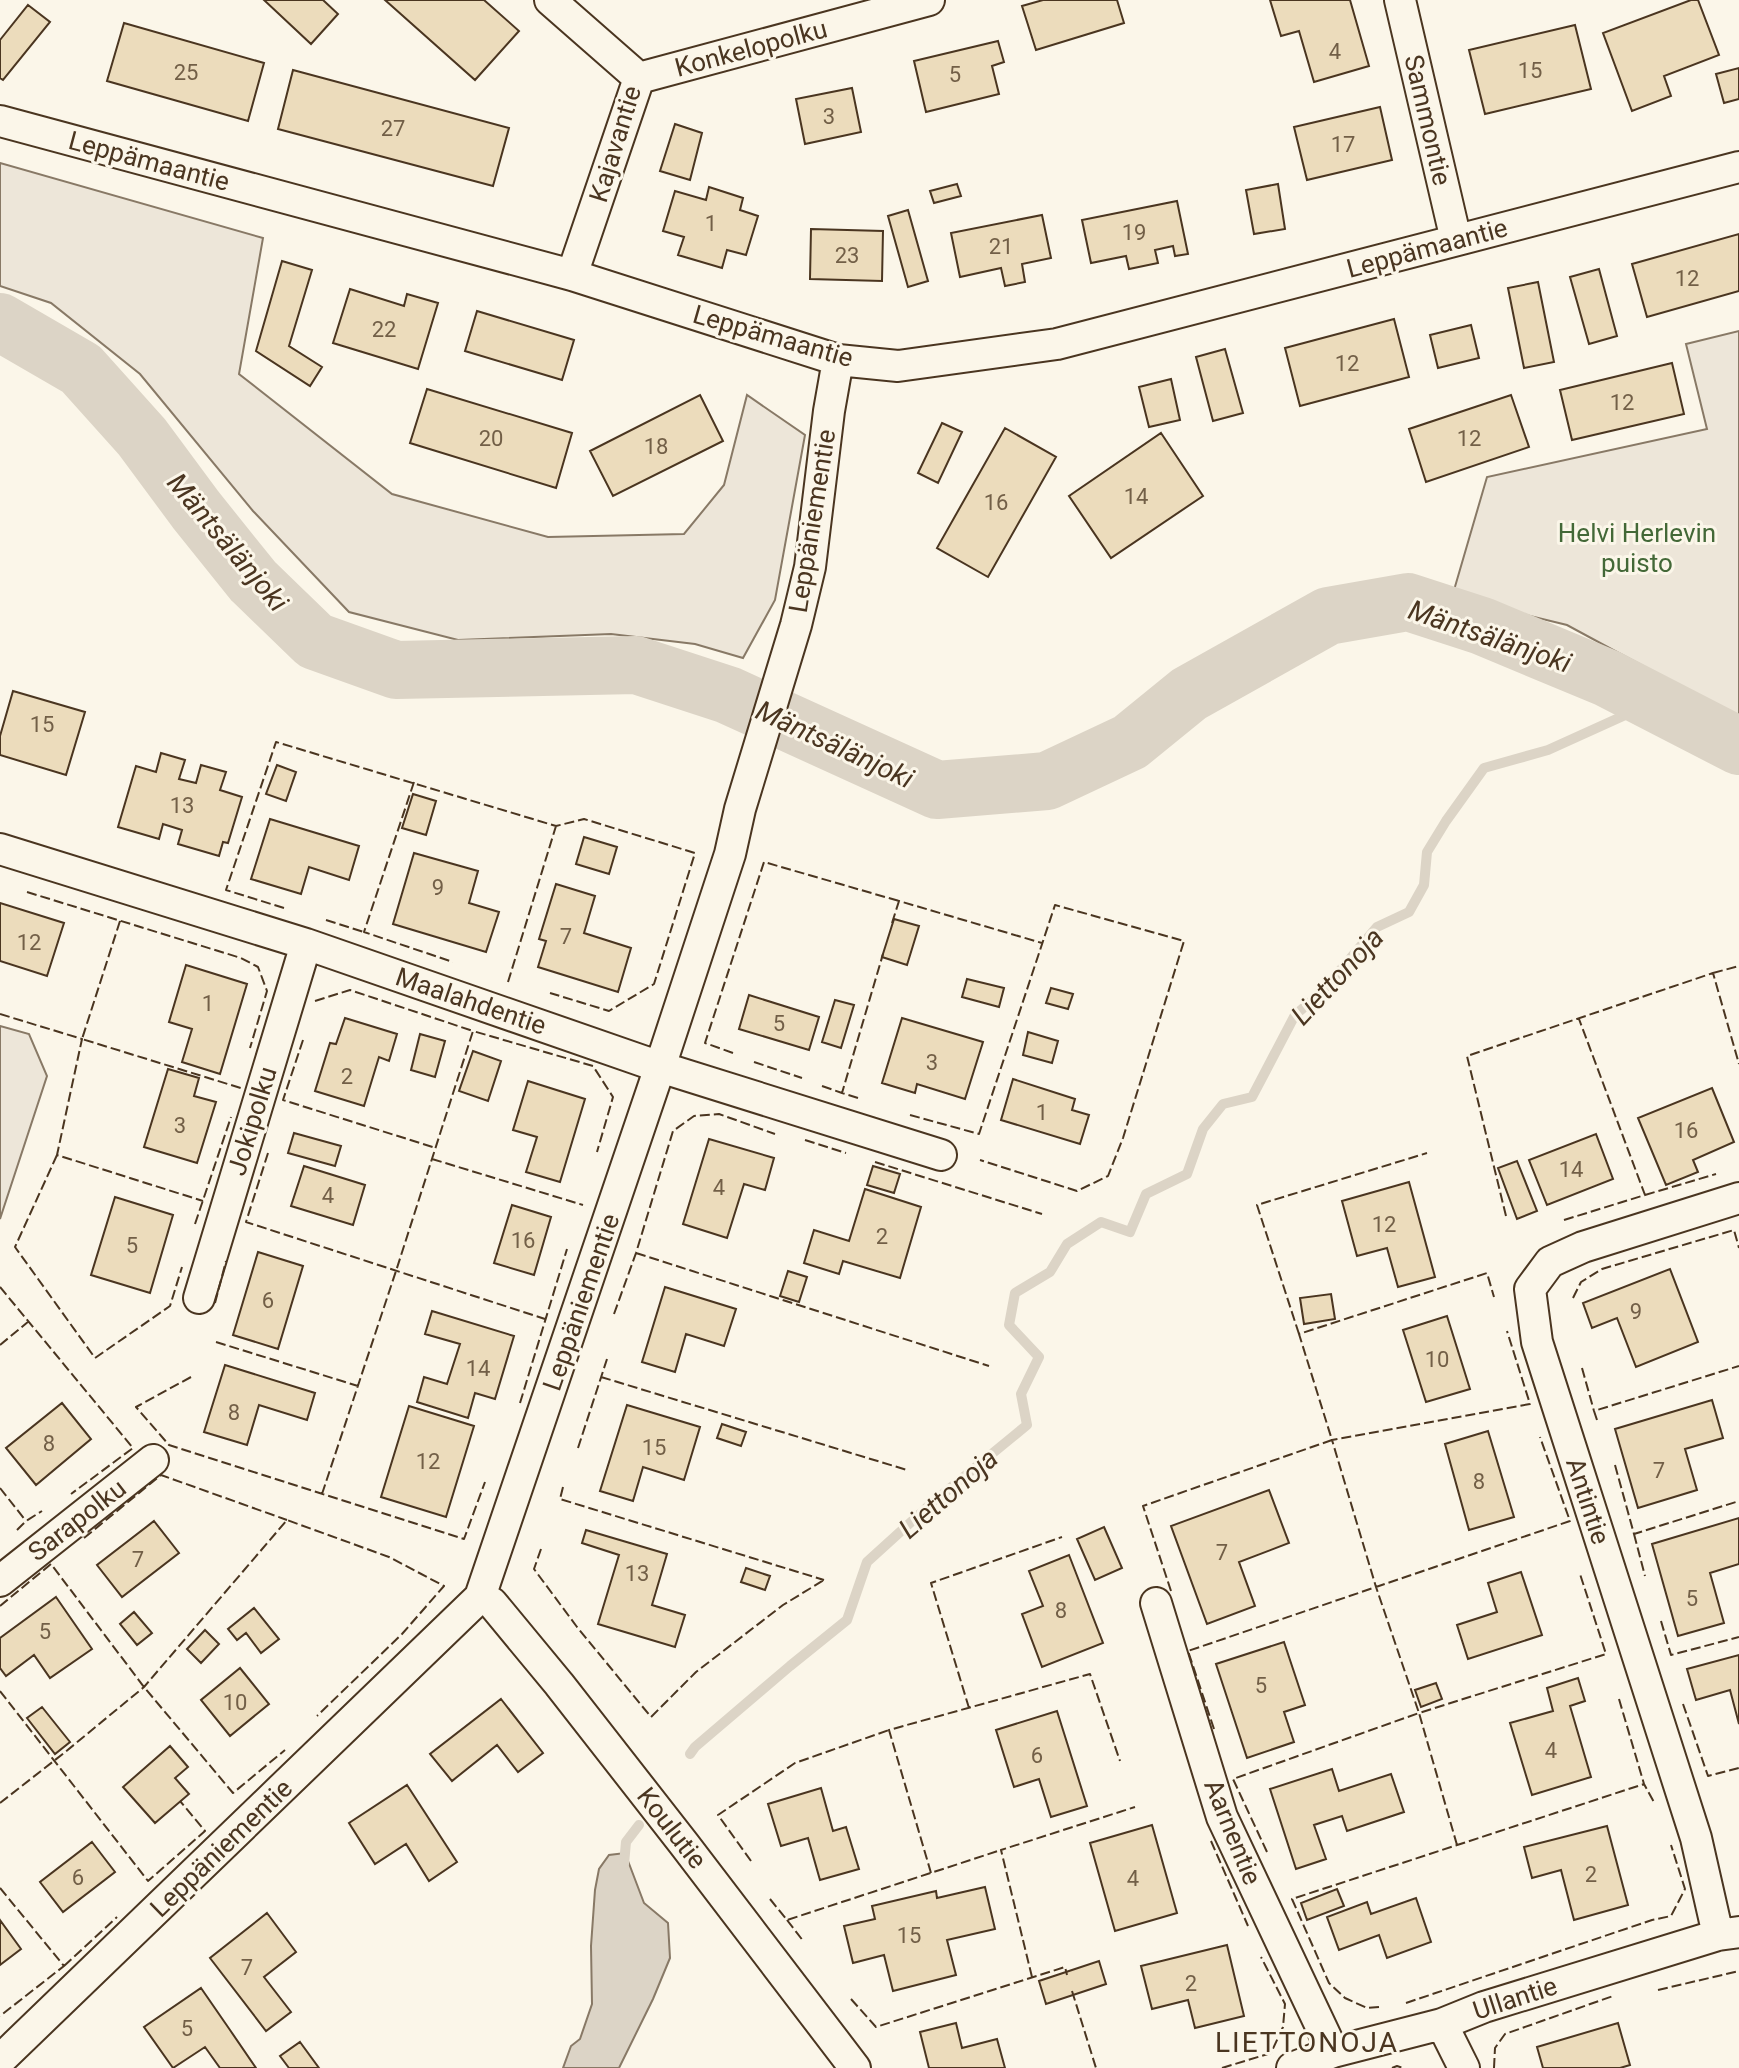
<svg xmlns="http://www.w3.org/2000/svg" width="1739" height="2068" font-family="Roboto,sans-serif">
  <rect width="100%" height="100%" fill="#fbf6e9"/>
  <path fill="#ede6d9" stroke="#887966" stroke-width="2" d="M0,163L263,238L239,374L392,494L548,537L684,534L724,485L747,395L805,435L775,600L743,658L695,644L611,634L458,640L349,612L253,511L140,374L51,303L0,286Z
    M1739,331V718L1567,625L1452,597L1487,477L1707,429L1686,344Z
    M0,1026L29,1034L47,1076L0,1219Z"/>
  <path fill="#dcd4c6" stroke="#887966" stroke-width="2" d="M625,1853L644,1903L668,1923L670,1958L653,1999L619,2068H563L571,2046L580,2039L592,2004L591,1946L595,1890L599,1869L609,1855Z"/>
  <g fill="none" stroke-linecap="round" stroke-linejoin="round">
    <path stroke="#dcd4c6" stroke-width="10" d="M690,1754L695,1747L790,1666L847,1620L867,1562L932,1503L1027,1425L1021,1394L1039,1357L1009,1325L1015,1293L1050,1272L1067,1244L1101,1222L1130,1232L1146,1194L1187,1174L1203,1129L1223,1104L1252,1097L1295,1015L1321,993L1377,927L1409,912L1424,885L1427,852L1446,821L1484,768L1548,750L1654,702
      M624,1864L626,1842L639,1825"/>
    <path stroke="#dcd4c6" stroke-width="58" d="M0,322L81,369L142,437L196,510L253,581L315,641L396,670L636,665L728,695L937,790L1047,781L1130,742L1189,694L1328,616L1408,602L1482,626L1607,678L1739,746"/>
  </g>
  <path fill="#ecdcbc" stroke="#4a3520" stroke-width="2" d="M264,0H323L338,14L311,44Z
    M385,0H484L519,31L475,80Z
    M1043,0H1117L1124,23L1036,50L1022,6Z
    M1270,0H1350L1369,66L1314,82L1299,31L1281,36Z
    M1691,0H1698L1719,55L1664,76L1671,96L1632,111L1603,33Z
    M28,5L50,22L3,80L0,78V40Z
    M124,23L264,63L248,121L107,81Z
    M1575,25L1591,89L1485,114L1469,50Z
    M998,41L1004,62L992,66L999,94L926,112L914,61Z
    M1739,68V99L1724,103L1716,74Z
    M293,70L509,128L493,186L278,129Z
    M852,88L861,132L805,144L796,99Z
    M1380,107L1392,160L1307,180L1294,127Z
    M675,124L702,133L690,180L660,171Z
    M957,184L961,196L934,203L930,191Z
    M1278,184L1285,229L1254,234L1246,190Z
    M709,187L743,198L740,210L758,216L746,255L727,250L722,268L678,255L684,237L663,231L675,191L706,200Z
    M1177,201L1188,254L1175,256L1173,246L1155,250L1158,263L1129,269L1126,256L1091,263L1082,220Z
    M908,210L928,281L908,287L888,216Z
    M1042,215L1051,258L1022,264L1025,282L1005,286L1001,268L960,277L951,233Z
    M811,229L883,231L882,281L810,279Z
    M1739,234V291L1647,317L1632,264Z
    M282,261L312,270L289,346L322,367L310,386L256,351Z
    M1599,269L1617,336L1589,344L1570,277Z
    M1538,282L1554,362L1524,368L1508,288Z
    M350,289L404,306L407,294L438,303L418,369L333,343Z
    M477,311L574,340L562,380L465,351Z
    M1394,319L1409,377L1300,406L1285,348Z
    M1471,325L1479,358L1438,368L1430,335Z
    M1225,349L1243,413L1213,421L1196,357Z
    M1672,363L1684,414L1572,440L1560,390Z
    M1171,379L1180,420L1149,427L1139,387Z
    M427,389L572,433L556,488L410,443Z
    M700,395L723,441L613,496L590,451Z
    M1511,395L1529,447L1426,482L1409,429Z
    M942,423L962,432L938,483L918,473Z
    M1005,428L1056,457L988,577L937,548Z
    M1161,433L1203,496L1111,558L1069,496Z
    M13,691L85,712L66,775L0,755V736Z
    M161,753L185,760L179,779L196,783L201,765L226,772L220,790L242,797L228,843L223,842L219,856L178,844L182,830L163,824L159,839L118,827L136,766L156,772Z
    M277,765L296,772L286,801L266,794Z
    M413,794L436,801L426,835L402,828Z
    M270,819L359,846L349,880L309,867L301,894L251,879Z
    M584,837L617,847L609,874L576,864Z
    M414,853L478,871L469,903L499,912L486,952L393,924Z
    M556,884L595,896L584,933L631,948L618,992L538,967L546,941L539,939Z
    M0,903L64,923L47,976L0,961Z
    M894,919L919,926L907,965L882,957Z
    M186,965L247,984L220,1074L182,1062L192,1029L169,1022Z
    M967,979L1004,988L999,1007L962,997Z
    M1051,988L1073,994L1068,1009L1046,1003Z
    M749,995L819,1017L809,1050L739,1029Z
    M835,1000L854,1005L841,1048L822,1042Z
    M345,1018L397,1034L389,1061L379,1057L364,1106L315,1091L330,1043L336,1044Z
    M902,1018L983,1042L965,1099L917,1084L915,1093L882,1083Z
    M1028,1032L1058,1041L1052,1063L1023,1055Z
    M420,1034L445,1041L435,1077L411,1070Z
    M473,1051L501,1061L488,1101L459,1091Z
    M168,1069L199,1078L194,1096L216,1102L197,1163L144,1147Z
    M1013,1079L1075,1099L1072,1110L1089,1115L1080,1144L1001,1120Z
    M528,1081L585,1099L560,1182L526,1172L537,1137L513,1130Z
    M1712,1088L1734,1142L1693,1160L1698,1172L1666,1185L1638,1118Z
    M294,1133L341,1146L335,1166L288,1153Z
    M1596,1134L1613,1179L1547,1205L1529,1160Z
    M709,1139L774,1158L765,1190L744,1184L727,1238L683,1224Z
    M1517,1161L1537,1211L1517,1219L1498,1168Z
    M304,1166L365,1185L353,1225L291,1206Z
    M873,1166L900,1174L894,1193L867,1185Z
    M1409,1182L1435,1277L1398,1287L1387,1248L1357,1256L1342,1201Z
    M865,1189L921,1207L900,1278L843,1261L839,1274L804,1263L814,1230L849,1241Z
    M115,1197L173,1215L150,1293L91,1275Z
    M512,1205L551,1217L534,1275L494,1263Z
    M258,1252L303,1266L278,1349L233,1335Z
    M1670,1269L1698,1342L1636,1367L1617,1318L1592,1328L1583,1303Z
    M788,1271L807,1277L799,1302L780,1296Z
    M665,1287L736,1309L724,1346L686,1334L675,1372L642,1362Z
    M1331,1294L1335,1319L1304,1324L1300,1298Z
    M432,1311L514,1336L495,1399L475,1393L468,1418L417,1402L424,1377L447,1384L460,1344L425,1334Z
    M1447,1316L1470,1389L1426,1402L1403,1330Z
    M225,1365L315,1393L307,1420L259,1405L247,1445L204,1432Z
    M1712,1400L1723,1438L1685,1449L1697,1490L1638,1508L1615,1429Z
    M62,1403L91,1439L36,1485L6,1448Z
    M627,1405L700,1427L684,1480L643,1467L633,1501L600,1491Z
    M409,1406L474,1426L446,1517L381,1497Z
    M722,1424L746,1432L741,1446L717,1438Z
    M1488,1431L1514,1517L1469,1530L1445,1444Z
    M1269,1490L1289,1543L1239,1562L1255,1606L1207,1624L1171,1526Z
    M1739,1518V1564L1710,1573L1724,1623L1678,1636L1652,1544Z
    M154,1521L179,1553L122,1597L97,1565Z
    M1104,1527L1122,1568L1095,1580L1077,1539Z
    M586,1530L667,1554L652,1605L685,1615L675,1647L598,1624L619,1555L582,1543Z
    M1069,1555L1103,1643L1042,1667L1022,1614L1043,1606L1029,1571Z
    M746,1568L770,1576L765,1590L741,1582Z
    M1521,1572L1542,1635L1468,1659L1457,1625L1497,1612L1488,1583Z
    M56,1597L92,1649L50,1678L34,1655L6,1676L0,1668V1638Z
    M254,1608L279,1639L261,1653L246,1633L237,1640L228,1629Z
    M134,1612L152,1633L137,1645L120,1624Z
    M205,1630L219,1644L201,1663L187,1649Z
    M1284,1642L1305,1705L1284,1712L1294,1742L1247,1758L1216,1664Z
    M1739,1655V1724L1730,1690L1696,1700L1687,1669Z
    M240,1668L269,1704L230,1736L201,1700Z
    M1578,1678L1585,1701L1570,1706L1591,1777L1532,1795L1510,1723L1553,1711L1547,1688Z
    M1436,1683L1442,1699L1421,1707L1415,1690Z
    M501,1699L543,1753L518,1772L497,1745L452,1781L430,1754Z
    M42,1707L70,1742L55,1754L27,1718Z
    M1057,1711L1087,1806L1051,1817L1039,1779L1014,1787L996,1730Z
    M170,1746L188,1767L175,1778L189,1794L155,1823L123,1787Z
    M1332,1769L1339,1791L1391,1774L1404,1812L1347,1831L1342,1816L1314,1825L1326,1859L1296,1869L1270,1789Z
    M407,1785L457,1862L429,1881L406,1844L375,1864L349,1823Z
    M821,1788L833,1831L846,1827L859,1869L820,1880L808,1838L781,1846L768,1804Z
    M1152,1825L1177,1913L1115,1931L1090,1843Z
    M1607,1826L1628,1905L1574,1920L1561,1870L1532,1878L1524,1847Z
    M92,1842L115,1872L63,1912L40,1882Z
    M985,1887L995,1929L947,1940L956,1975L893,1991L884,1955L853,1963L844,1926L875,1919L872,1906L936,1891L937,1898Z
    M1337,1889L1344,1906L1307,1920L1301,1903Z
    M1416,1898L1431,1942L1387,1958L1379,1935L1339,1950L1327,1917L1367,1902L1371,1914Z
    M267,1913L296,1952L264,1977L291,2012L266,2031L210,1958Z
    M0,1920L21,1949L0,1965Z
    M1227,1945L1244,2016L1195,2028L1188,2000L1152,2009L1141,1966Z
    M1099,1961L1106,1984L1046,2004L1039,1981Z
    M201,1988L230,2030L256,2068H220L205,2047L173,2068L144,2027Z
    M956,2023L962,2048L997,2039L1005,2068H929L920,2032Z
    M1618,2023L1630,2065L1620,2068H1543L1537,2047Z
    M300,2042L319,2068H289L280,2056Z"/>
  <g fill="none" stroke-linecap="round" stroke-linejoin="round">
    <g stroke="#4a3520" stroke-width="34">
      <path id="street" d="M550,0L639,78L572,275
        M1400,0L1456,240
        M639,78L929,0
        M0,121L572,275L838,360L898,366L1057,344L1739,167
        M0,849L306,944L660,1067L941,1155
        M199,1298L306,944
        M0,1581L153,1460
        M480,1597L492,1603L559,1684L684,1844L855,2068
        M1156,1603L1222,1817L1333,2052
        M1718,1935L1696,1838L1537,1342L1530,1289L1550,1262L1583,1247L1739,1198
        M1442,2024L1464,2068
        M0,2060L480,1597L660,1067L730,854L740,809L796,625L810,567L829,411L838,360
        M1292,2068L1333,2052L1442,2024L1484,2007L1718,1935L1739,1932"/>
    </g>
    <use href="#street" stroke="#fbf6e9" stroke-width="30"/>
    <path stroke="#4a3520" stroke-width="2" stroke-dasharray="10 4" stroke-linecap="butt" d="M414,782L364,932L453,962
      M27,892L241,958L258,967L267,991L250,1048
      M284,908L226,890L276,742L556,826L584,819L695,853L654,984L609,1011L550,993
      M326,920L364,932
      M120,921L82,1039L244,1089
      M892,923L899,901L1042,943
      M1713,973L1739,966
      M508,982L556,826
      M315,1001L350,990L473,1031
      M0,1014L82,1039L57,1155L203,1201
      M303,1040L283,1100L436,1148
      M733,1053L705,1043L764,862L899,901
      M754,1062L802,1078
      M822,1086L842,1093
      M858,1098L842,1093L883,954
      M910,1115L979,1134L1055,905L1184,941L1123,1138L1108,1176L1077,1191L980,1160
      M805,1140L846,1153
      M268,1153L246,1222L545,1319
      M57,1155L15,1247L95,1358L170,1306L182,1267
      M432,1159L583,1205
      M875,1162L1042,1214
      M1645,1195L1716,1174
      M1506,1216L1467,1056L1713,973L1739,1064
      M1564,1220L1645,1195L1579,1019
      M195,1224L231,1117
      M636,1253L989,1366
      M0,1287L133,1448L71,1494
      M1573,1298L1581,1282L1602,1269L1734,1230L1739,1248
      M215,1303L226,1261
      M614,1314L636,1253L673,1131L694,1116L719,1114L775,1134
      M1299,1334L1257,1205L1427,1153
      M216,1342L358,1386
      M0,1345L29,1321
      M1582,1368L1594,1411
      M191,1377L136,1407L169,1445L464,1539L485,1482
      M601,1377L907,1470
      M520,1403L567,1249
      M1597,1420L1594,1411L1739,1366
      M578,1448L607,1359
      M1615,1465L1634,1534L1739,1501
      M563,1487L560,1499L824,1580
      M0,1488L26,1521
      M322,1494L396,1271L473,1031L593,1066L613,1097L597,1152
      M17,1530L26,1521L42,1511
      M1634,1534L1645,1576
      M84,1538L161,1475L287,1520
      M541,1549L534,1569L577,1627L651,1717L696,1672L783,1605L824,1580
      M1171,1591L1143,1506L1332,1440L1299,1334L1487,1273L1494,1297
      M0,1606L51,1564L144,1687L233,1793L285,1750
      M1661,1621L1671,1655L1739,1637
      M0,1691L148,1881L205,1831L180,1801
      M1619,1699L1644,1784L1655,1804
      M1683,1704L1708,1776L1739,1768
      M969,1708L931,1583L1062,1537
      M1214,1729L1188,1651L1570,1521L1540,1437
      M0,1803L64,1753L144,1687L287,1520L389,1557L444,1586L402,1634L317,1716
      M1211,1841L1248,1926
      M1457,1845L1419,1713L1606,1654L1580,1574
      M1267,1852L1233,1779L1419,1713L1376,1587L1332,1440L1530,1404L1507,1331
      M751,1861L718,1815L795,1763L889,1730
      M931,1873L889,1730L1090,1674L1120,1761
      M0,1888L64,1966L0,2016
      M770,1899L787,1920L1001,1850
      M787,1920L804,1942
      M64,1966L117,1917
      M1032,1977L1001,1850L1135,1807
      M1658,1990L1739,1971
      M1072,1991L1096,2068
      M851,1999L876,2027L1065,1967L1067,1975
      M1406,2003L1652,1920L1671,1916L1685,1889L1671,1845
      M1379,2007L1367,2008L1345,1998L1329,1983L1292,1899L1644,1784
      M1222,2068L1271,2053L1283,2027L1285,2004L1261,1957
      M1392,2068L1397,2066L1403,2068
      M1494,2068L1495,2048L1505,2034L1613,1996"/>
  </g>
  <g text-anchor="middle" stroke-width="6" stroke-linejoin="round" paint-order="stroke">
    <g font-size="22" fill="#725f47">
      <text x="1335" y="59">4</text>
      <text x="1530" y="78">15</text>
      <text x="186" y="80">25</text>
      <text x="955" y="82">5</text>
      <text x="829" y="124">3</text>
      <text x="393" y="136">27</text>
      <text x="1343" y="152">17</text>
      <text x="711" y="231">1</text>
      <text x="1134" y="240">19</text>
      <text x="1001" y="254">21</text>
      <text x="847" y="263">23</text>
      <text x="1687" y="286">12</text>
      <text x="384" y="337">22</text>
      <text x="1347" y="371">12</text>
      <text x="1622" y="410">12</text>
      <text x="491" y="446">20</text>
      <text x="1469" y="446">12</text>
      <text x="656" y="454">18</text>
      <text x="1136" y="504">14</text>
      <text x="996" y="510">16</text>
      <text x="42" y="732">15</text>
      <text x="182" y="813">13</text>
      <text x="438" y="895">9</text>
      <text x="566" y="944">7</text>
      <text x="29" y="950">12</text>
      <text x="208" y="1011">1</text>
      <text x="779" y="1031">5</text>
      <text x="932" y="1070">3</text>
      <text x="347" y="1084">2</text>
      <text x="1042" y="1120">1</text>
      <text x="180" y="1133">3</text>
      <text x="1686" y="1138">16</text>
      <text x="1571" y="1177">14</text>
      <text x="719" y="1195">4</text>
      <text x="328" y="1203">4</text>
      <text x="1384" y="1232">12</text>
      <text x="882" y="1244">2</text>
      <text x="523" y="1248">16</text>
      <text x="132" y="1253">5</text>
      <text x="268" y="1308">6</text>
      <text x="1636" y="1319">9</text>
      <text x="1437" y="1367">10</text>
      <text x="478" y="1376">14</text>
      <text x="234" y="1420">8</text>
      <text x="49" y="1451">8</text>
      <text x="654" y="1455">15</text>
      <text x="428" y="1469">12</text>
      <text x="1659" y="1478">7</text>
      <text x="1479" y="1489">8</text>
      <text x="1222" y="1560">7</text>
      <text x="138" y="1567">7</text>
      <text x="637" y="1581">13</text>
      <text x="1692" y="1606">5</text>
      <text x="1061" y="1618">8</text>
      <text x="45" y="1639">5</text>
      <text x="1261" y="1693">5</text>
      <text x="235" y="1710">10</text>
      <text x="1551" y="1758">4</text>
      <text x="1037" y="1763">6</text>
      <text x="1591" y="1882">2</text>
      <text x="78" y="1885">6</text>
      <text x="1133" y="1886">4</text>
      <text x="909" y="1943">15</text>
      <text x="247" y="1975">7</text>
      <text x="1191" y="1991">2</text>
      <text x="187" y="2036">5</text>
    </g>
    <g font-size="26" fill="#4a3520" stroke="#fbf6e9">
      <text transform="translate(751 48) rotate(-15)" y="9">Konkelopolku</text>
      <text transform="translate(1428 120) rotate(77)" y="9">Sammontie</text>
      <text transform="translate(615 144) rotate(-73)" y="9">Kajavantie</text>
      <text transform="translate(149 161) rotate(15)" y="9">Leppämaantie</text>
      <text transform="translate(1427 248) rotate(-15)" y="9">Leppämaantie</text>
      <text transform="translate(773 336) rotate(16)" y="9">Leppämaantie</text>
      <text transform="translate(812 521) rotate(-81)" y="9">Leppäniementie</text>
      <text transform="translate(471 1001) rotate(19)" y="9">Maalahdentie</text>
      <text transform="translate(252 1121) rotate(-73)" y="9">Jokipolku</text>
      <text transform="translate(581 1302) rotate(-71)" y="9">Leppäniementie</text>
      <text transform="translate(1588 1501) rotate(72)" y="9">Antintie</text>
      <text transform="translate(77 1520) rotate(-38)" y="9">Sarapolku</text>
      <text transform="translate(672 1828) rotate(52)" y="9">Koulutie</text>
      <text transform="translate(1233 1832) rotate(68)" y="9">Aarnentie</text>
      <text transform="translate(221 1848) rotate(-44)" y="9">Leppäniementie</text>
      <text transform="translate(1515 1998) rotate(-18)" y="9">Ullantie</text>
    </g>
    <g font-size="26" fill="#436837" stroke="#fbf6e9">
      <text x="1637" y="542">Helvi Herlevin<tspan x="1637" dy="30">puisto</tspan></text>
    </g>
    <g font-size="28" font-style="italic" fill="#4a3520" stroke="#fbf6e9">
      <text transform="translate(228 542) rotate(50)" y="10">Mäntsälänjoki</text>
      <text transform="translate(1490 636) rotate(19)" y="10">Mäntsälänjoki</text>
      <text transform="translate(835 744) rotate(25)" y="10">Mäntsälänjoki</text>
      <text transform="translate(1337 976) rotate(-47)" y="10">Liettonoja</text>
      <text transform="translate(948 1493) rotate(-41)" y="10">Liettonoja</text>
    </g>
    <g font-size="28" letter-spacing="2" fill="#4a3520" stroke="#fbf6e9">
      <text x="1307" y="2052">LIETTONOJA</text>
    </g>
  </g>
</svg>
